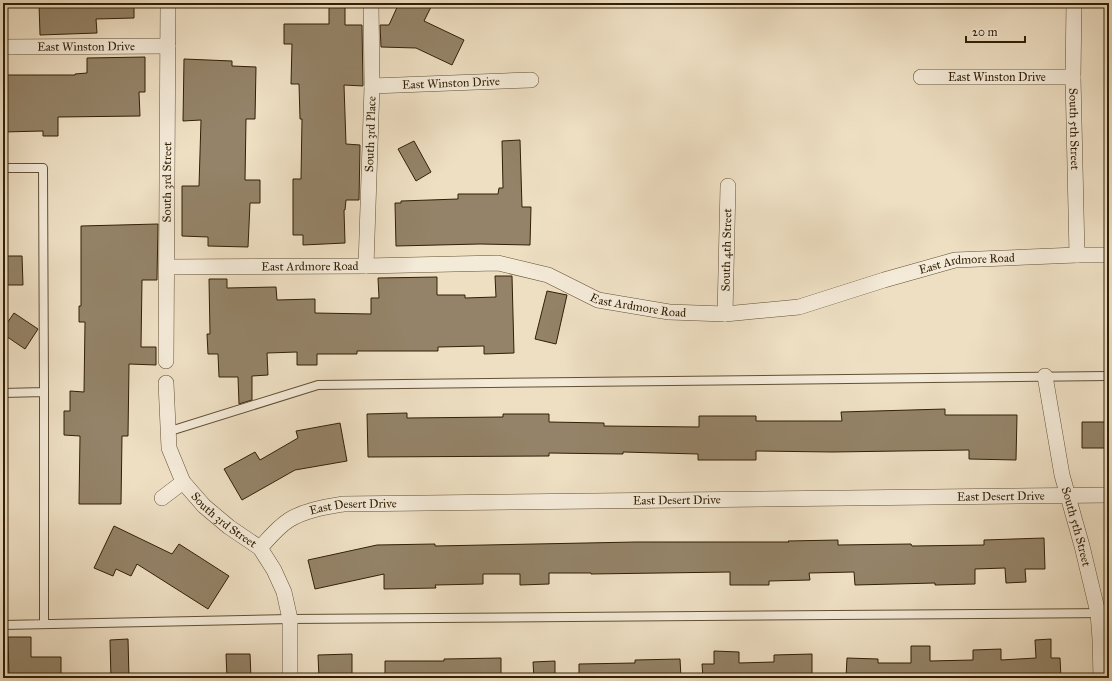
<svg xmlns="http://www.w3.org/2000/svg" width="1112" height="681" font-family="'IM FELL Great Primer',serif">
  <rect width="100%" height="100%" fill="#eedfc3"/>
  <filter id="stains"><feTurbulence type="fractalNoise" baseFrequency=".005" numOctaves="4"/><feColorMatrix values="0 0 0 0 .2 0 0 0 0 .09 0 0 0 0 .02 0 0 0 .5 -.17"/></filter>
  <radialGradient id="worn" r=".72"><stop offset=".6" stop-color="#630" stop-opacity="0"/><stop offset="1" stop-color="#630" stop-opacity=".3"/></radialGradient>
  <path fill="#948368" stroke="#322005" d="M39,3H134V18L96,19L97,33L40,35Z
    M329,3H345V25H362L363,86L344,85L346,144L360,145L359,200H346L345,210H344L345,243L303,245V235H293V179H301L302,119H300L299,84H291L292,44H284V24H329Z
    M399,3H433L424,21L464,40L452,65L416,48L381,47L380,25H389Z
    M145,57V92H139L140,116L58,117V136H43V131L3,132V75H75V74L87,73V58Z
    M184,59L232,61V66L256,67L255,119H246L245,180H260V203H250L248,247L208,246V237L182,236V186H199L201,120L183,121Z
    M520,140L522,207H531L530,245L480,244L396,246L395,203H401V201L458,199V194H498L499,188H503L502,141Z
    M414,141L431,172L416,181L398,149Z
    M158,224L157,280H142L141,347H156V365L129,364L128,436H122L121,504H79L80,436L64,435V411H70V391L84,392L85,322H79V306H81V226Z
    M3,256H22L23,285H3Z
    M495,276H512L514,353L484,354V346L438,347V351H357V354H317V365H297V352L267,353L268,375L252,376V400L239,404L238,377H219L218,354H208L207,334H210L209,279H227V288L276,287L277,300L315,299V313L371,314V298H379L378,278L437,277V295H465V298L496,297Z
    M547,291L567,295L556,344L535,339Z
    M14,313L38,329L25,349L3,334V329Z
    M945,409V415H1017L1016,460L969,459V450L833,452L756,451V460H698V454L623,452V454L549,453V456L368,457L367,414L407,413V418L503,417V414H549V422L604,423V426L699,427V416H756V421H842L841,412Z
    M1082,422H1109V448H1082Z
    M340,423L347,461L295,470L242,500L224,469L255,452L260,460L298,438L296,431Z
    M114,526L172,554L179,544L229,576L208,609L137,564L131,576L116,569L113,576L94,568Z
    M1044,538L1045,569H1025L1026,582L1006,583L1005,568L975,569V584L935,585V583L855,585L854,572L809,573L810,580L769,581V585H730V572L591,574V573H549V584L520,585V574H483V584L435,585L436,588L384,589V574L315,589L308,560L377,545L435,544V546L636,542H789L788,541L838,540V545L911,544L912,546L984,545V540Z
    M8,637H31V657H61V678H9Z
    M128,639L129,678H111L110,640Z
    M1051,639V658H1060L1061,678H846L847,658L878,659V663H911V646H930V661L973,660V650L1001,649V660L1036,658L1035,640Z
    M714,651L739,652V663L774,662V655L812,654V678H703L702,664H714Z
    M226,654H250L251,678H227Z
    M352,654V678H319L318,655Z
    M501,658V678H385V661H444V659Z
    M680,659L681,678H579V664L635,663V660Z
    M555,661V678H534L533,662Z"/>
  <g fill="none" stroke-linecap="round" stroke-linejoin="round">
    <g stroke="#615034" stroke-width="10">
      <path id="service" d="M3,168H43L44,392V624
        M3,393L44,392
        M167,432L318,385L1109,376
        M3,625L290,619L1109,613"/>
    </g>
    <g stroke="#615034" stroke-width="16">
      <g id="minor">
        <path id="s1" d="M1074,3L1073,77L1077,255"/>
        <path id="s2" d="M3,47L168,46"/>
        <path id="s3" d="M921,77H1073"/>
        <path id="s4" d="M372,86L531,80"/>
        <path id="s5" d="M366,266L372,86L371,3"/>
        <path id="s6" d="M167,267L366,266L498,263L548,275L598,300L669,312L725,314L799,307L884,280L955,260L1077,255H1109"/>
        <path id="s7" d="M725,314L728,186"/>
        <path id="s8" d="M166,361L168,3"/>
        <path id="s9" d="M1045,376L1062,475L1082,546L1098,613L1100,639L1101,678"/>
        <path id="s10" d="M166,383L169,448L183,482L204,506L229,527L260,548L274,570L284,592L290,619V678"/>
        <path d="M162,498L183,482"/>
        <path id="s11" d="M260,548C269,538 278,527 289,520C305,510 325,507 343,504L1109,495"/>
      </g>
    </g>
    <use href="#service" stroke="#f4ead8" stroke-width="8"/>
    <use href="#minor" stroke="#f4ead8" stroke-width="15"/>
  </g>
  <g text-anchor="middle" stroke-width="4" stroke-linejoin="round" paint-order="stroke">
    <g font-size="12" fill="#322005" stroke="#f4ead8">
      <text dy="4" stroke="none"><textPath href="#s2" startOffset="83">East Winston Drive</textPath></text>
      <text dy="4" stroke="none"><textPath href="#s3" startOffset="76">East Winston Drive</textPath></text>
      <text dy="4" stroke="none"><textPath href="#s4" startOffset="79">East Winston Drive</textPath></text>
      <text dy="4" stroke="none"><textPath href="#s1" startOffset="126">South 5th Street</textPath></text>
      <text dy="4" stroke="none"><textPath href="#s5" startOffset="132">South 3rd Place</textPath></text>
      <text dy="4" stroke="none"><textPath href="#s8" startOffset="179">South 3rd Street</textPath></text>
      <text dy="4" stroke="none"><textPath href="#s7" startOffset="64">South 4th Street</textPath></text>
      <text dy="4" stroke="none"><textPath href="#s6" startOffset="815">East Ardmore Road</textPath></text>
      <text dy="4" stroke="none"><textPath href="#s6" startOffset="143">East Ardmore Road</textPath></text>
      <text dy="4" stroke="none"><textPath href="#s6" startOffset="479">East Ardmore Road</textPath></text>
      <text dy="4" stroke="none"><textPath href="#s11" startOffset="755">East Desert Drive</textPath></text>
      <text dy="4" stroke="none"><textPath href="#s11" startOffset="431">East Desert Drive</textPath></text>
      <text dy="4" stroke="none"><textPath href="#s11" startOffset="107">East Desert Drive</textPath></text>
      <text dy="4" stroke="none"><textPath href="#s10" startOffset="158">South 3rd Street</textPath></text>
      <text dy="4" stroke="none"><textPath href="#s9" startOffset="154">South 5th Street</textPath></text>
    </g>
  </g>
  <rect width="1112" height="681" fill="none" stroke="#eedfc3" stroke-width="16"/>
  <rect x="4" y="4" width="1104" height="673" fill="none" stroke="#322005" stroke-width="2"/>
  <rect x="8" y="8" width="1096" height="665" fill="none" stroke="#322005"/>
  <path d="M966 36v6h59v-6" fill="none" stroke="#322005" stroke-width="2"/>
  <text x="972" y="36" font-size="12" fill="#322005" stroke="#f4ead8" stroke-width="3" paint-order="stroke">20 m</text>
  <rect width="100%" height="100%" filter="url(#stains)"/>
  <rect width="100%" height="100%" fill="url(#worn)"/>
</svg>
